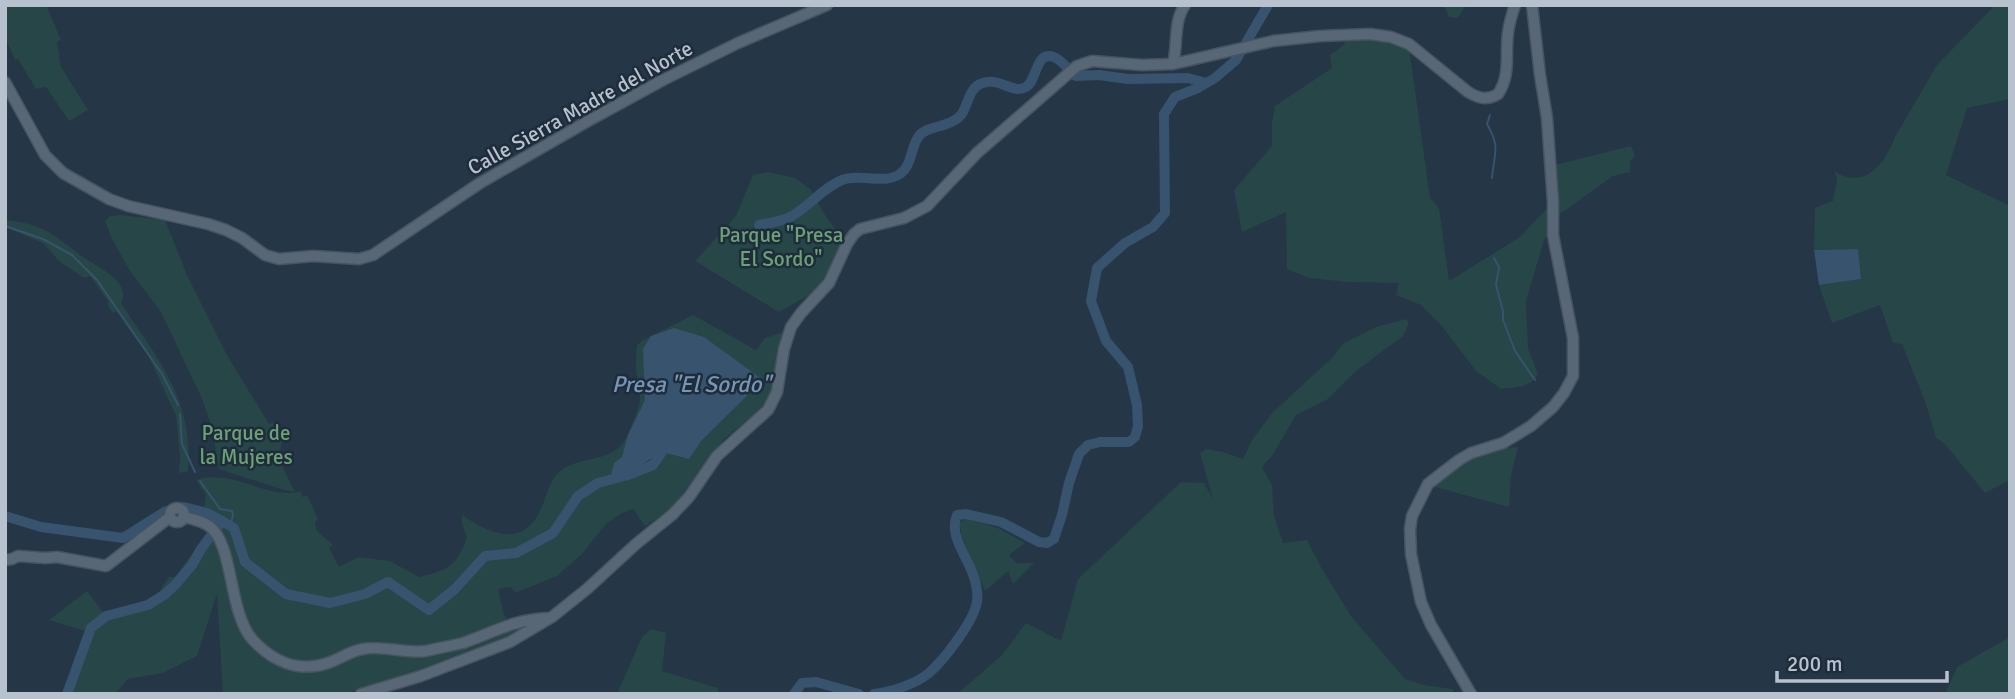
<svg xmlns="http://www.w3.org/2000/svg" width="2015" height="699" font-family="Signika,sans-serif">
  <rect width="100%" height="100%" fill="#253646"/>
  <path fill="#274647" d="M5,5H46L61,40L57,42L61,67L88,110L69,121L46,87L36,89L18,59L15,60L5,37Z
    M1444,5H1466L1458,18L1449,17Z
    M1995,5H2010V99L1967,108L1946,175L2010,206V480L1985,493L1944,443L1936,438L1926,404L1902,344L1893,343L1880,305L1832,323L1819,285L1861,279L1857,249L1814,250L1815,208L1833,201L1837,179L1834,171C1864,191 1885,164 1895,137L1937,65Z
    M1343,37H1374L1405,45L1410,54L1430,198L1439,208L1449,281L1520,237L1553,202L1555,165L1631,146L1635,156L1630,162V172L1613,176L1563,212L1551,216L1552,231L1544,240L1526,301L1528,348L1538,374C1531,388 1515,387 1501,389L1476,371L1441,325L1421,305L1396,295L1399,283L1348,282L1309,278L1287,269L1286,212L1242,232L1234,190L1272,146V123L1275,106L1332,68L1330,55L1345,44Z
    M768,172L795,178L811,190L823,212L845,243L823,287L779,312L695,261L736,216L753,175Z
    M120,215L165,220L187,275L227,355L269,424L276,421L283,432L279,459L295,492L281,489L219,469L212,428L203,401L161,312L130,271L112,239L105,221L110,216Z
    M5,220C16,221 28,223 38,227C54,233 65,244 79,254C92,265 133,280 121,303C158,360 194,399 188,471L179,473L180,456L176,416L150,359L116,311L113,313L108,306V301L90,276L84,278L59,261L43,243L5,227Z
    M693,315L756,350L765,338L784,332L774,384L766,403L755,414L724,439L670,510L645,526L633,509L620,514L606,524L581,555L557,576L515,593L511,587L498,589L504,615L512,627L541,621L487,649L344,694H223L217,594L197,656L163,673L128,679L115,694H67L80,660L88,632L49,620L87,591L106,616L137,605L158,593L169,577H175L208,532L203,517L206,495L196,480C235,468 267,501 301,491L302,497L307,495L318,519L315,522L316,530L333,545L329,548L339,567L358,557L390,561L419,577C450,569 456,567 467,537L462,524V515C487,532 520,549 539,513C546,500 548,481 560,471C580,455 614,463 626,438C630,429 640,407 640,398C640,391 638,384 637,377C635,366 636,356 637,345L643,340Z
    M1406,319L1409,323L1403,336L1356,371L1328,399L1296,415L1272,456L1262,467L1272,485L1274,516L1283,543L1307,540L1322,569L1351,616L1405,679L1424,685L1453,689V694H957L1002,655L1026,623L1061,641L1078,579L1181,482L1204,483L1213,499L1200,453L1206,449L1223,452L1243,459L1252,440L1272,413L1332,358L1344,343L1376,327Z
    M1518,447L1511,475L1509,507L1435,487C1457,463 1486,448 1518,447Z
    M967,518L998,528L1025,543L1009,555L1016,563H1034L1013,584L1008,571L985,591L962,537L959,523Z
    M651,629L666,633L662,671L718,688V694H617L642,637Z
    M2010,637V694H1945L1957,667Z"/>
  <path fill="#37536e" d="M1858,249L1861,279L1819,285L1814,250Z
    M674,328L704,337L763,380L701,441L689,459L662,452L636,468L611,475L614,463L622,457L628,435L645,400L643,349L651,336Z"/>
  <g fill="none" stroke-linecap="round" stroke-linejoin="round">
    <path stroke="#37536e" stroke-width="2" d="M1490,115L1487,124C1501,148 1494,153 1492,178
      M5,226L43,239L72,255L97,280L162,374L178,405
      M1494,258L1499,267L1496,285L1503,311V320L1515,351L1535,380
      M180,414L182,444L195,472
      M200,481L220,509L232,511L233,515L230,527"/>
    <path stroke="#37536e" stroke-width="10" d="M759,225C770,223 780,222 790,217C809,207 822,188 842,180C860,173 884,185 900,174C913,164 910,148 919,136C927,125 950,128 961,115C968,106 968,90 980,84C998,75 1012,95 1026,87C1038,80 1035,48 1056,58C1063,62 1069,70 1076,76L1099,75L1128,79L1188,78L1206,83
      M184,507L207,513L222,521
      M5,516L41,527L123,538L166,511
      M67,694L91,628L106,616L148,605L164,595L176,584L192,565L201,549L222,521L234,528L245,562L286,594L330,603L365,594L388,582L429,610L455,589L485,556L516,553L553,533L578,496L598,483L628,475L653,465L662,452
      M794,694L802,683L816,682L859,694
      M874,694C891,692 916,684 929,673C944,660 975,620 977,601C978,597 977,590 976,585C973,562 947,538 957,515L966,514L1001,522L1039,542L1047,543L1054,539L1062,515L1069,483L1079,454L1088,445L1100,442H1129L1135,437L1138,426L1137,405L1128,367L1106,341L1091,301L1097,268L1125,243L1153,227L1165,213L1164,114L1175,97L1198,88L1215,78L1236,60L1268,5"/>
    <g stroke="#465361" stroke-width="13">
      <path id="major" d="M1173,64C1178,45 1173,22 1185,5
        M5,82L45,155L63,173L109,199L128,206L208,224L226,230L242,238L265,255L279,259L313,256L359,259L373,255L480,183L588,121L663,80L738,43L827,5
        M170 515a7 7 0 1 1 14 0a7 7 0 1 1-14 0Z
        M184,517C192,519 202,521 209,526C234,544 228,611 252,639C272,661 298,673 328,663C340,659 350,651 363,649C384,645 405,654 426,651C438,648 451,646 463,643C494,632 515,619 549,618
        M5,560L12,559L18,556L45,558L57,557L106,566L170,517
        M361,694L421,676L510,642L552,617L587,589L636,544L672,515L689,497L717,456L768,410L777,392L784,349L791,327L801,313L829,283L847,244L854,234L860,229L904,218L927,206L977,153L1077,66L1092,61L1142,65L1173,64L1273,41L1320,36L1370,34L1391,37L1409,44L1468,92C1478,98 1487,101 1498,94C1511,75 1505,55 1508,33C1509,24 1512,14 1515,5
        M1471,694L1431,625L1421,602L1411,554L1410,529L1412,516L1428,484L1459,460L1471,453L1503,443L1531,426L1553,407L1564,393L1573,376V338L1553,235V202L1547,118L1540,75L1532,5"/>
    </g>
    <use href="#major" stroke="#586775" stroke-width="10"/>
  </g>
  <g text-anchor="middle" stroke-width="5" stroke-linejoin="round" paint-order="stroke">
    <g font-size="21" fill="#b8c2ce" stroke="#1e2c3b">
      <text transform="translate(580 108) rotate(-29)" y="7">Calle Sierra Madre del Norte</text>
    </g>
    <g font-size="21" fill="#6da175" stroke="#1e2c3b">
      <text x="781" y="242">Parque "Presa<tspan x="781" dy="24">El Sordo"</tspan></text>
      <text x="246" y="440">Parque de<tspan x="246" dy="24">la Mujeres</tspan></text>
    </g>
    <g font-size="23" font-style="italic" fill="#7596b4" stroke="#1e2c3b">
      <text x="691" y="392">Presa "El Sordo"</text>
    </g>
  </g>
  <rect width="2015" height="699" fill="none" stroke="#b8c2ce" stroke-width="14"/>
  <path d="M1777 671v10h170v-10" fill="none" stroke="#b8c2ce" stroke-width="3.5"/>
  <text x="1787" y="671" font-size="21" fill="#b8c2ce" stroke="#1e2c3b" stroke-width="5" paint-order="stroke">200 m</text>
</svg>
